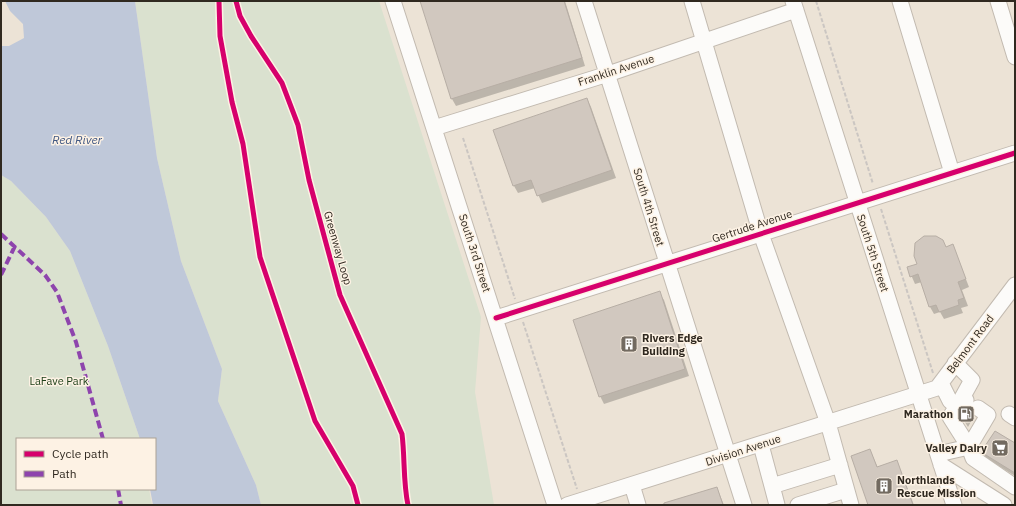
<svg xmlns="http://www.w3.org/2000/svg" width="1016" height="506" font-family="'IBM Plex Sans',sans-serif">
  <rect width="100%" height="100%" fill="#ece3d6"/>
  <path fill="#dae1cf" d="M135,1H379L481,317L475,392L494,505H261L256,485L218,401L222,369L181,261L157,158Z
    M1,175L11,181L46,217L70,251L108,346L140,439H17V489H149L152,505H1Z"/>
  <path fill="#bfc8d9" d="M5,1H135L157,158L181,261L222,369L218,401L256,485L261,505H153L150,489H155V439H140L108,346L70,251L46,217L11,181L1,175V46H9L24,38L23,24L10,11Z"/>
  <path fill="#0003" d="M421,1H565L585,66L456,106L452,99Z
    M587,99L591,107L616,178L542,203L535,188L518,193L514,186Z
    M942,240L946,248L953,246L969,287L962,290L968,306L961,308L963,313L944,319L940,312L934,314L930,307L922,282L915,284L908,268L918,265Z
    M659,293L664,300L689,376L604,404L600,396Z
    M969,411L973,418L968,427L963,419L968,416Z
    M1015,444V476L986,458L983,452Z
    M870,450L878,468L897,462L914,505H869Z
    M717,488L724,505H659Z"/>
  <path fill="#d1c8bf" stroke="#b7aea5" d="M420,1H564L582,58L451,99Z
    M587,98L612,170L537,196L531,180L513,186L493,130Z
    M924,236H936L943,240L946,247L953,244L966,279L958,282L964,298L958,300L959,305L939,312L936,305L929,307L918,274L910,277L907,267L917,264L914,256L915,243Z
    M660,291L685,369L599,397L573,320Z
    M995,431L1015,443V473L981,452Z
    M870,449L877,467L897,460L913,505H868L851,456Z
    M717,487L723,505H664V503Z"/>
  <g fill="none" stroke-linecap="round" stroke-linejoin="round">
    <path stroke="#c6beb2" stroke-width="15" stroke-dasharray="15 8" stroke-linecap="butt" d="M960,410L972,418"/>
    <g stroke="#c2bab0" stroke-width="17">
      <path id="minor" d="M393,1L555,505
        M584,1L744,505
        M692,1L761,234L828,423L851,505
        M793,1L954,505
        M900,1L952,173
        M998,1L1015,57
        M434,128L608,74L796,10
        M496,318L1015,153
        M955,363L972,380L962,398L966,400
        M941,383L950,401L960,410
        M978,408L988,415L969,447L973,458L1015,487
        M1009,414L1015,418
        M761,445L772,486L840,465
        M938,454L969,447L950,417L962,398
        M941,465L1004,505
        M632,485L638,505
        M772,486L777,505
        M567,505L937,388L1015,285
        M798,505L846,490"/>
    </g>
    <path stroke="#cbc6c2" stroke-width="2" stroke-dasharray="4 2" stroke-linecap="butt" d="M816,1L873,184
      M463,138L515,299
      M881,209L933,373
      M523,322L577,489"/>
    <use href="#minor" stroke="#fcfbf9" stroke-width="15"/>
    <path stroke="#8e44ad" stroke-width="4" stroke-dasharray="8 4" stroke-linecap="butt" d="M1,234L45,275L57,292L76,342L103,439
      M1,275L15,246
      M118,489L121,505"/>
    <g stroke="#fdf2e4" stroke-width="8">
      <path id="cycleway" d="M219,1L220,36L232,102L243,144L260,257L315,421L353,486L358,505
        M236,1L240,16L251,36L282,83L298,125L309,180L340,295L402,434C405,458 403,482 408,505
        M496,318L1015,153"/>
    </g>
    <use href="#cycleway" stroke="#d6006c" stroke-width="5"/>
  </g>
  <defs>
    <g id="building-square" transform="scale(0.9)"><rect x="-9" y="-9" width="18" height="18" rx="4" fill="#726a60" stroke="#fdf2e4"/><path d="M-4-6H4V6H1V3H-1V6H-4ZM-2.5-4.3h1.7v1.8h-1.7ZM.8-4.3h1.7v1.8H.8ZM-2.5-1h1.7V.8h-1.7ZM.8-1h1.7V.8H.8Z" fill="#fff"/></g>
    <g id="fuel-square" transform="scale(0.9)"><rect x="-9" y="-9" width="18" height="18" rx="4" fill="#726a60" stroke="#fdf2e4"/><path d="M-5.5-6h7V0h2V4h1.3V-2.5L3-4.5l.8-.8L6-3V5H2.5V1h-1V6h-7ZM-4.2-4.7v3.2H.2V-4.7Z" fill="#fff"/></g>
    <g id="supermarket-square" transform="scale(0.9)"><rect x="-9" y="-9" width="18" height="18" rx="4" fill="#726a60" stroke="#fdf2e4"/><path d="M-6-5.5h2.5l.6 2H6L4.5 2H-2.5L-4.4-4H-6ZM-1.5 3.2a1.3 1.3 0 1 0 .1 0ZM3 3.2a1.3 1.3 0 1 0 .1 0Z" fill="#fff"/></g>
  </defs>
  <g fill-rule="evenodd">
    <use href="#building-square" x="629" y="344"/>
    <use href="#fuel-square" x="966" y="414"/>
    <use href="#supermarket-square" x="1000" y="448"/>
    <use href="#building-square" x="884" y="486"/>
  </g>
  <g text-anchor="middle" stroke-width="3" stroke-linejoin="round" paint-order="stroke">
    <g font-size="11" fill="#302920" stroke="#fdf2e4">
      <text transform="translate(616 70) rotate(-18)" y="4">Franklin Avenue</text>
      <text transform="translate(649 207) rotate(73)" y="4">South 4th Street</text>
      <text transform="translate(752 226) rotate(-18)" y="4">Gertrude Avenue</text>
      <text transform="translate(338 248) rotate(74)" y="4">Greenway Loop</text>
      <text transform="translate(475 253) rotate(72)" y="4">South 3rd Street</text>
      <text transform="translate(873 253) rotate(72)" y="4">South 5th Street</text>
      <text transform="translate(970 344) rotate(-53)" y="4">Belmont Road</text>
      <text transform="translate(743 450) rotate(-18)" y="4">Division Avenue</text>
    </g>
    <g font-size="11" font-weight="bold" fill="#302920" stroke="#fdf2e4" text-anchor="start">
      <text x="642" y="342">Rivers Edge<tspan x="642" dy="13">Building</tspan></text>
      <text x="953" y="418" text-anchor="end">Marathon</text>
      <text x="987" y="452" text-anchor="end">Valley Dairy</text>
      <text x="897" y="484">Northlands<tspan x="897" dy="13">Rescue Mission</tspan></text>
    </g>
    <g font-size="11" fill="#1e4019" stroke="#fdf2e4">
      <text x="59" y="385">LaFave Park</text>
    </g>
    <g font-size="12" font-style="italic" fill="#405782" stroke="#fdf2e4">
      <text x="77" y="144">Red River</text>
    </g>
  </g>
  <rect width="1016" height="506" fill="none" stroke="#302920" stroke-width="4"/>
  <rect x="16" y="438" width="140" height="52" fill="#fdf2e4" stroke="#aba296"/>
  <rect x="24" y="451" width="20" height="6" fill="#d6006c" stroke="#aba296"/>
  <text x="52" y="458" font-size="12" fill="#302920">Cycle path</text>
  <rect x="24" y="471" width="20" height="6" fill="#8e44ad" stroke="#aba296"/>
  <text x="52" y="478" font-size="12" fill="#302920">Path</text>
</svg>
